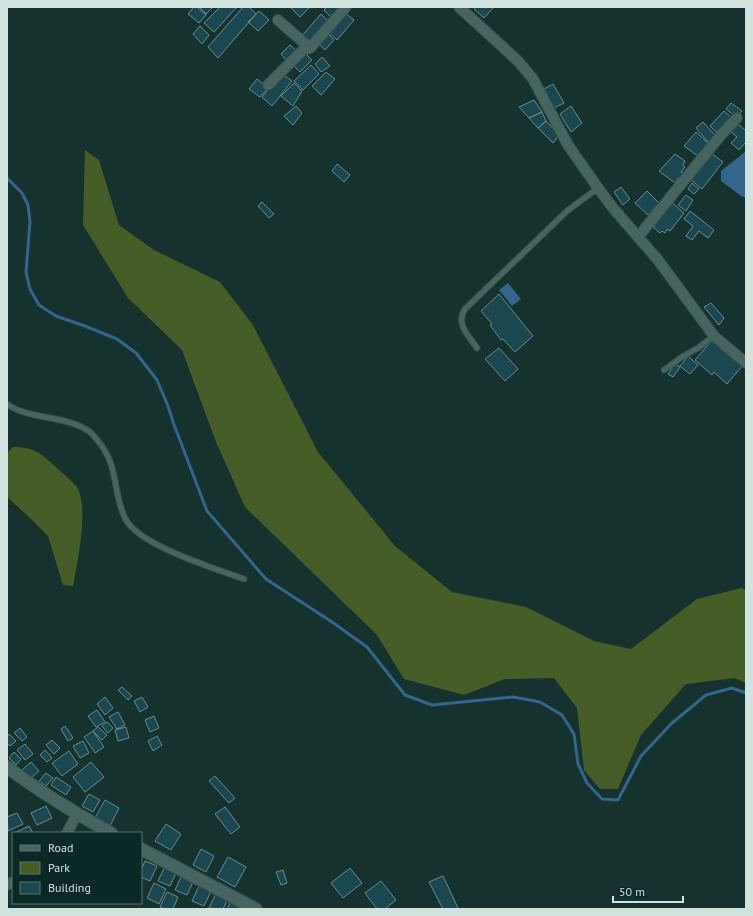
<svg xmlns="http://www.w3.org/2000/svg" width="753" height="916" font-family="'PT Sans',sans-serif">
  <rect width="100%" height="100%" fill="#15322f"/>
  <path fill="#465d27" d="M85,150L99,160L119,225L154,250L220,282L253,325L318,452L395,546L452,592L526,607L594,641L631,649L697,599L742,588L746,591V683L734,678L686,684L641,735L618,789H600L584,770L577,708L554,678L505,679L464,695L404,679L377,635L245,507L216,442L182,350L128,298L83,225Z
    M13,447C35,447 40,453 56,467C62,473 70,479 76,486C90,504 77,564 73,586L63,585L48,536L29,517L8,498L7,453Z"/>
  <path fill="#33658d" d="M746,151V198L741,196L721,181V171Z
    M508,283L521,299L512,306L499,290Z"/>
  <g fill="none" stroke-linecap="round" stroke-linejoin="round">
    <path stroke="#33658d" stroke-width="3" d="M7,178L22,193L28,205L30,222L26,272L30,289L39,305L56,316L85,326L117,339L136,353L157,380L168,406L173,422L207,511L266,579L332,622L367,647L405,695L432,705L513,697L540,702L562,715L574,734L578,764L587,783L602,799L618,800L641,756L672,723L706,695L732,688L746,693"/>
  </g>
  <path fill="#1b4751" stroke="#6c8a92" d="M194,7H197L206,15L199,23L188,14Z
    M199,7H213L206,14Z
    M220,7H237L214,32L204,23Z
    M243,7H249L256,14L218,58L208,47Z
    M292,7H310L300,17L291,8Z
    M327,7H342L332,18L324,10Z
    M476,7H494L484,18L474,9Z
    M259,11L269,20L258,31L248,22Z
    M344,12L354,20L337,40L327,31Z
    M321,14L329,22L308,45L300,38Z
    M200,26L209,35L202,44L193,34Z
    M325,31L334,40L325,50L316,41Z
    M290,45L299,53L289,63L281,54Z
    M304,52L312,60L300,72L292,64Z
    M322,57L330,66L321,72L315,64Z
    M311,65L319,74L303,90L294,81Z
    M326,72L335,79L321,95L312,86Z
    M281,73L292,81L272,106L262,97Z
    M257,79L268,88L260,97L249,89Z
    M294,83L302,91L293,106L281,96Z
    M553,84L564,103L554,108L544,89Z
    M534,100L542,112L529,118L519,107Z
    M731,103L742,111L736,117L726,109Z
    M296,106L302,113L293,125L284,116Z
    M571,106L582,123L571,132L560,114Z
    M724,111L733,119L718,134L710,126Z
    M542,112L546,121L538,128L529,118Z
    M546,121L559,135L553,143L538,128Z
    M703,122L715,135L708,142L696,128Z
    M737,123L746,131V142L739,150L731,143L737,137L730,131Z
    M696,132L709,144L698,156L684,146Z
    M711,153L723,162L702,189L690,179Z
    M675,154L685,161L683,165L685,167L681,172L684,174L680,179L678,178L675,183L659,171Z
    M337,164L350,175L344,182L332,171Z
    M692,183L699,189L694,194L688,189Z
    M621,187L630,199L623,205L614,192Z
    M647,191L659,203L648,215L635,203Z
    M686,195L693,200L686,211L678,205Z
    M669,200L684,213L670,231L667,229L665,233L662,231L660,233L654,228L655,225L653,224Z
    M262,202L274,214L269,218L258,206Z
    M690,211L714,230L708,238L699,231L692,240L686,236L693,226L684,219Z
    M499,294L533,336L515,352L503,339L501,340L490,325L492,324L481,311Z
    M711,303L724,318L719,325L704,307Z
    M713,339L743,365L727,384L714,372L712,375L695,360Z
    M499,348L518,369L505,381L485,359Z
    M688,356L698,365L690,374L680,366Z
    M675,364L680,367L673,377L668,374Z
    M122,687L132,696L128,700L118,690Z
    M105,697L113,708L105,715L97,704Z
    M142,697L148,707L140,712L134,701Z
    M97,710L105,722L96,727L88,716Z
    M118,712L125,725L117,729L109,717Z
    M154,716L159,728L150,732L145,720Z
    M107,722L113,728L108,733L102,726Z
    M65,726L73,738L68,741L61,729Z
    M98,727L107,735L102,740L93,731Z
    M126,727L129,738L118,741L115,730Z
    M20,728L27,737L22,741L14,733Z
    M93,731L104,747L95,753L84,737Z
    M9,734L16,741L10,746L7,743V737Z
    M157,736L162,745L153,751L148,741Z
    M52,740L60,748L54,754L46,745Z
    M83,741L89,753L80,758L73,746Z
    M25,744L33,754L25,760L17,750Z
    M45,750L52,758L47,762L40,755Z
    M69,751L78,764L62,776L52,763Z
    M14,752L21,759L16,765L9,758Z
    M31,762L39,771L30,779L22,770Z
    M91,762L104,777L85,792L73,777Z
    M46,773L53,778L46,786L39,781Z
    M215,776L235,798L229,803L209,781Z
    M56,777L71,787L66,795L51,785Z
    M89,794L100,800L93,812L82,806Z
    M105,800L119,808L110,826L95,818Z
    M46,806L52,818L37,825L31,813Z
    M225,807L240,827L231,834L215,814Z
    M17,813L23,824L8,831L7,817Z
    M166,824L181,834L171,850L155,841Z
    M29,826L33,833H14Z
    M201,849L214,856L206,872L193,865Z
    M228,857L246,867L235,887L217,877Z
    M145,861L157,866L150,881L141,877V870Z
    M165,866L177,871L170,886L158,881Z
    M350,868L362,883L343,898L331,883Z
    M283,870L287,883L281,885L276,872Z
    M182,875L194,880L187,895L175,890Z
    M443,876L458,908L456,909H443L429,882Z
    M381,881L396,900L385,909H377L365,893Z
    M154,883L166,889L159,904L147,898Z
    M199,886L211,891L204,906L192,901Z
    M167,892L178,897L173,909H165L160,907Z
    M216,893L228,899L223,909L209,908Z
    M231,901L243,906L242,909H227Z"/>
  <g fill="none" stroke-linecap="round" stroke-linejoin="round">
    <g stroke="#364e4c" stroke-width="7">
      <path id="lane" d="M477,348C469,336 455,324 465,309L567,211L598,188
        M664,370L682,357L698,348L714,336
        M7,404C31,421 65,414 90,432C93,434 95,438 98,441C120,467 112,494 126,520C141,546 216,569 244,579"/>
    </g>
    <g stroke="#364e4c" stroke-width="12">
      <path id="street" d="M459,7L518,61L533,79L568,145L598,188L613,208L658,260L714,336L746,363
        M278,20L310,48
        M268,85L303,50L310,48L346,7
        M638,237L721,135L737,118
        M67,833L77,814
        M7,885L13,882"/>
    </g>
    <g stroke="#364e4c" stroke-width="14">
      <path id="secondary" d="M7,767C40,792 75,813 111,833
        M141,849L256,909"/>
    </g>
    <use href="#lane" stroke="#466460" stroke-width="5"/>
    <use href="#street" stroke="#466460" stroke-width="10"/>
    <use href="#secondary" stroke="#466460" stroke-width="12"/>
  </g>
  <rect width="753" height="916" fill="none" stroke="#d1e2df" stroke-width="16"/>
  <rect x="12" y="832" width="130" height="72" fill="#0a2826" stroke="#5a7270"/>
  <rect x="20" y="845" width="20" height="6" fill="#466460" stroke="#5a7270"/>
  <text x="48" y="852" font-size="12" fill="#d1e2df">Road</text>
  <rect x="20" y="862" width="20" height="12" fill="#465d27" stroke="#5a7270"/>
  <text x="48" y="872" font-size="12" fill="#d1e2df">Park</text>
  <rect x="20" y="882" width="20" height="12" fill="#1b4751" stroke="#5a7270"/>
  <text x="48" y="892" font-size="12" fill="#d1e2df">Building</text>
  <path d="M613 896v6h70v-6" fill="none" stroke="#d1e2df" stroke-width="2"/>
  <text x="619" y="896" font-size="12" fill="#d1e2df" stroke="#0a2826" stroke-width="3" paint-order="stroke">50 m</text>
</svg>
